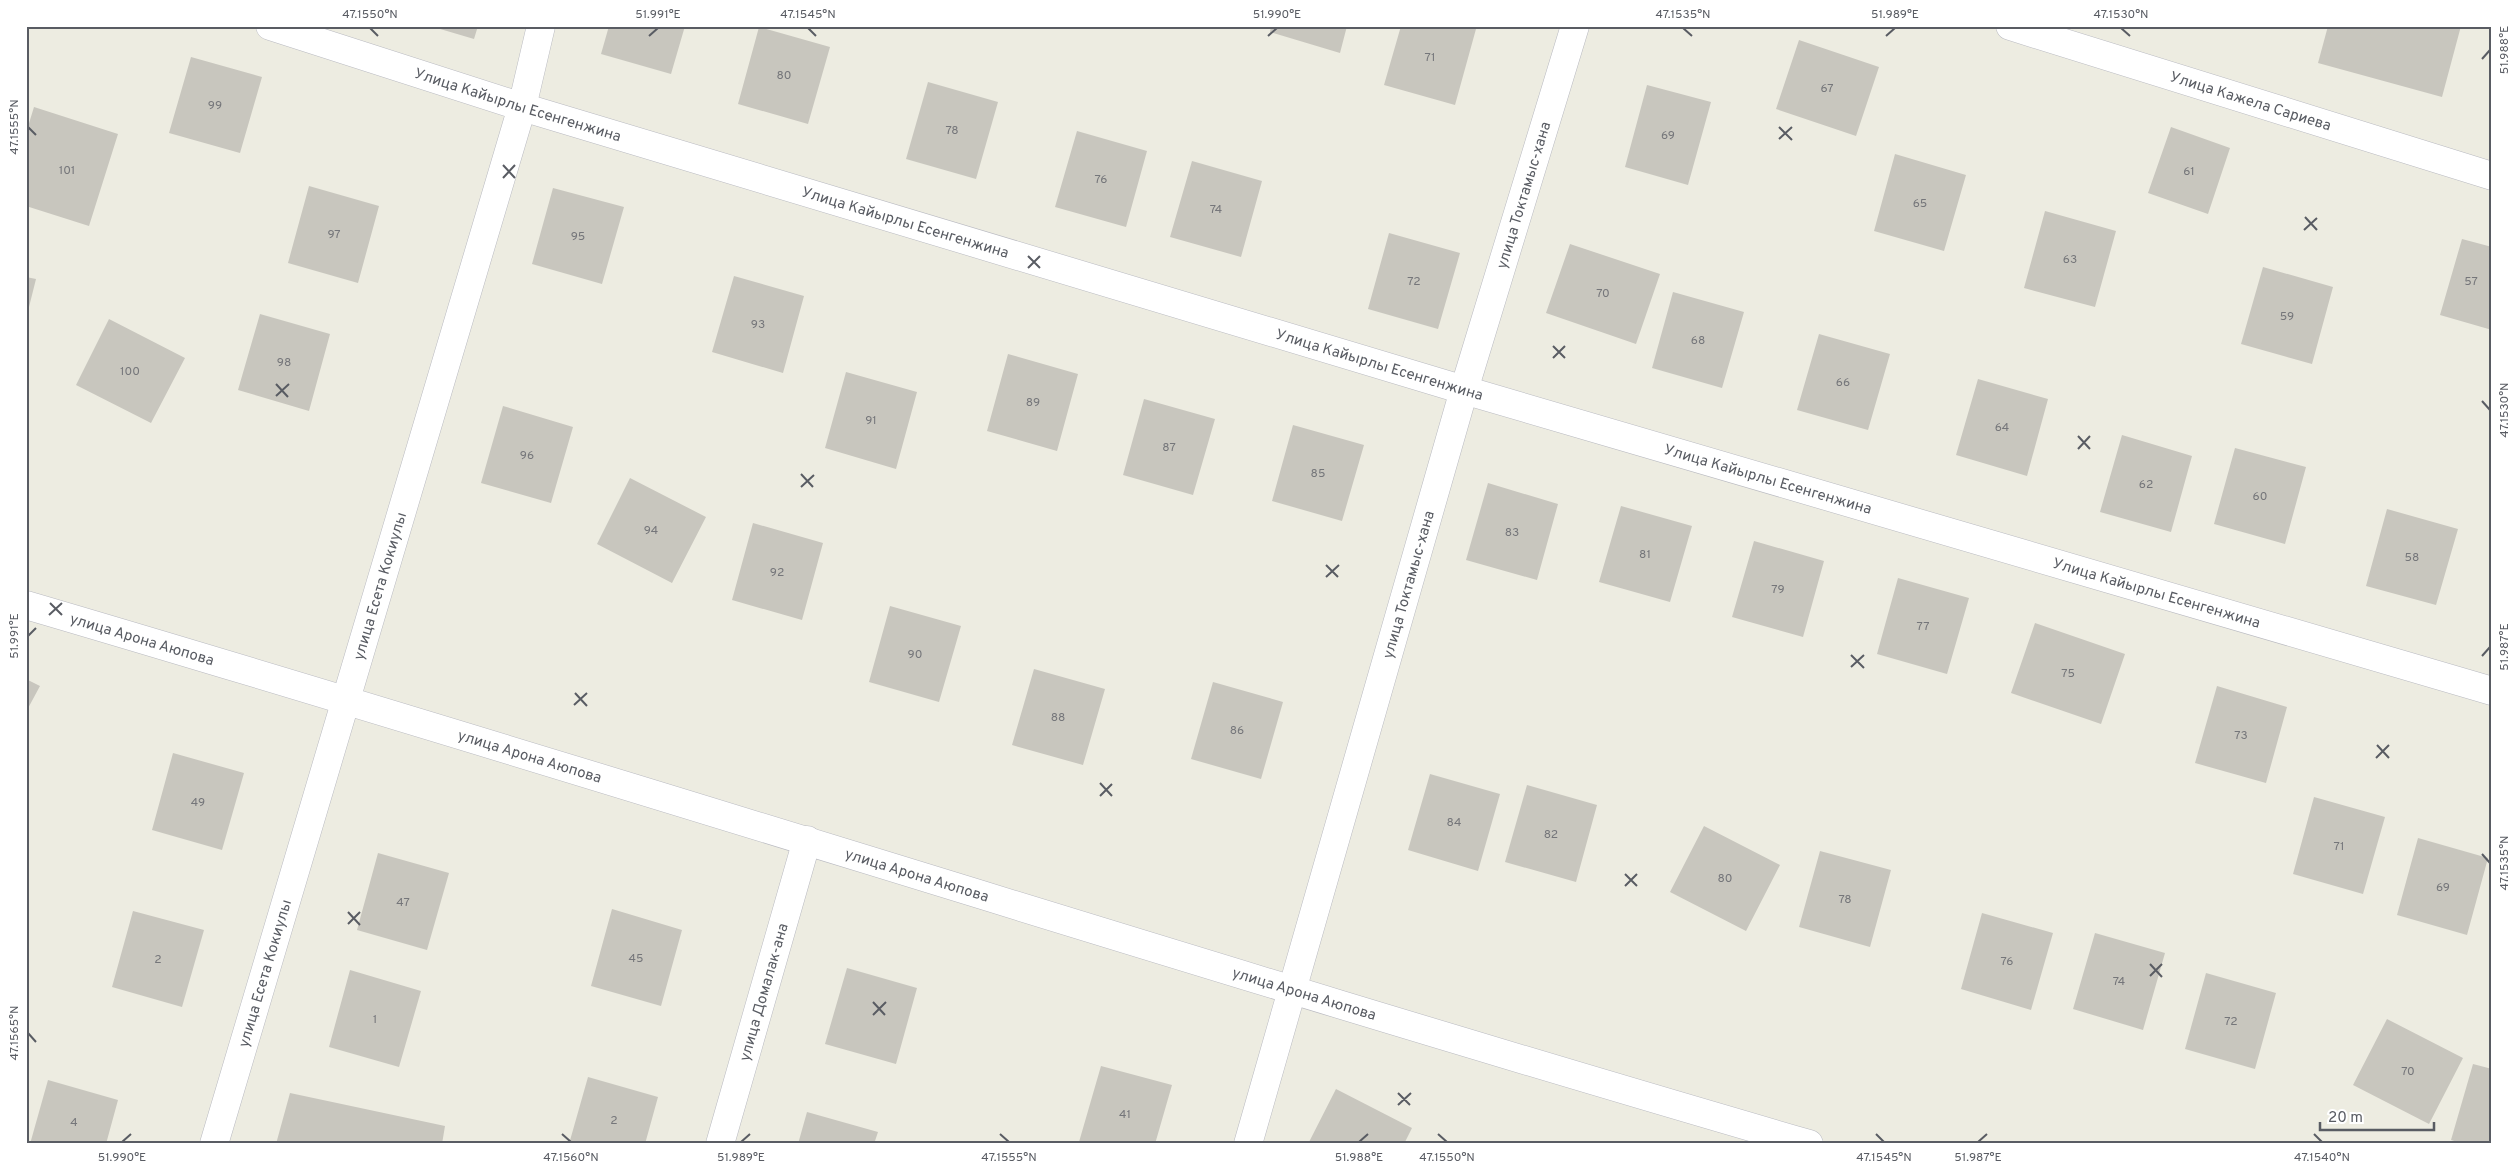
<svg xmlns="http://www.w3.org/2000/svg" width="2518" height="1170" font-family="Overpass,sans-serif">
  <rect width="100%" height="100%" fill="#edece1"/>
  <path fill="#c8c6be" d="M430,26H478L474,39Z
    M609,26H685L671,74L601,54Z
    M1271,26H1347L1340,53L1270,32Z
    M1401,26H1467L1476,29L1455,105L1384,85Z
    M2328,26H2461L2442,97L2318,63Z
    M759,27L830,47L808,124L738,104Z
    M1799,40L1879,67L1856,136L1776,109Z
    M191,57L262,77L240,153L169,133Z
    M928,82L998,102L976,179L906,159Z
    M1647,85L1711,102L1688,185L1625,167Z
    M34,107L118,134L89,226L26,206V133Z
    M2171,127L2230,148L2208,214L2148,193Z
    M1077,131L1147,151L1126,227L1055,207Z
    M1895,154L1966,175L1944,251L1874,231Z
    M1192,161L1262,181L1241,257L1170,237Z
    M309,186L379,206L358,283L288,263Z
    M553,188L624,207L602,284L532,264Z
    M2045,211L2116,231L2095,307L2024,288Z
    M1389,233L1460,253L1438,329L1368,309Z
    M2462,239L2492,247V330L2440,315Z
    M1570,244L1660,274L1636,344L1546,313Z
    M2263,267L2333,287L2312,364L2241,344Z
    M734,276L804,296L783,373L712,352Z
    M26,277L36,279L27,315H26Z
    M1673,292L1744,312L1722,388L1652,368Z
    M260,314L330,334L309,411L238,390Z
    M109,319L185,358L151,423L76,385Z
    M1819,334L1890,354L1868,430L1797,410Z
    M1008,354L1078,374L1057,451L987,431Z
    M846,372L917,392L896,469L825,448Z
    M1978,379L2048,399L2027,476L1956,455Z
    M1144,399L1215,419L1193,495L1123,475Z
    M503,406L573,427L551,503L481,483Z
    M1293,425L1364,445L1342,521L1272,501Z
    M2122,435L2192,456L2171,532L2100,512Z
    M2235,448L2306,467L2285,544L2214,524Z
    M630,478L706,517L672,583L597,544Z
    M1488,483L1558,504L1537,580L1466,560Z
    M1621,506L1692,526L1670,602L1599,582Z
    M2387,509L2458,529L2436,605L2366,586Z
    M753,523L823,543L802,620L732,600Z
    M1754,541L1824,561L1803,637L1732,617Z
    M1898,578L1969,598L1947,674L1877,654Z
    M890,606L961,626L939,702L869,682Z
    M2035,623L2125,654L2101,724L2011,693Z
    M1034,669L1105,689L1083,765L1012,745Z
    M26,679L40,686L26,712Z
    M1213,682L1283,702L1261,779L1191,759Z
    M2217,686L2287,707L2266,783L2195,763Z
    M173,753L244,773L222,850L152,830Z
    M1430,774L1500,794L1478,871L1408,850Z
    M1527,785L1597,805L1576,882L1505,862Z
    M2314,797L2385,817L2363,894L2293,874Z
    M1704,826L1780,865L1746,931L1670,892Z
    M2418,838L2488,858L2467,935L2397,915Z
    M1820,851L1891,870L1870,947L1799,927Z
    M378,853L449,873L427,950L357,930Z
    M612,909L682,930L661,1006L591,986Z
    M133,911L204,930L182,1007L112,987Z
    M1982,913L2053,933L2031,1010L1961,989Z
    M2095,933L2165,953L2143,1030L2073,1009Z
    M847,968L917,988L896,1064L825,1044Z
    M350,970L421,991L399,1067L329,1047Z
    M2206,973L2276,993L2255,1069L2185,1049Z
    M2387,1019L2463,1058L2429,1124L2353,1085Z
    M2473,1064L2492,1069V1144H2464L2451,1140Z
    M1101,1066L1172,1085L1155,1144L1079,1142Z
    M588,1077L658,1097L645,1144H569Z
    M48,1080L118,1100L106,1144H30Z
    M1336,1089L1412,1128L1404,1144H1308Z
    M290,1093L445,1126L442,1144H276Z
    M807,1112L878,1132L874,1144H798Z"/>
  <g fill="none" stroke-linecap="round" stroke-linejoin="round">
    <g stroke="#b9bac1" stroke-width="29">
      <g id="minor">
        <path id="s1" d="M270,26L522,107L1464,390L2492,691"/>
        <path id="s2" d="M2010,26L2492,176"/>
        <path id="s3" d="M26,605C622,780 1213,971 1809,1144"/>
        <path id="s4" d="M214,1144L522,107L541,26"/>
        <path id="s5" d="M720,1144L807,840"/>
        <path id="s6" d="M1248,1144L1464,390L1575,26"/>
      </g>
    </g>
    <use href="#minor" stroke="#fff" stroke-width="28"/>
  </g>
  <path fill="none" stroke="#595c63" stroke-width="2" d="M370,28L378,36M808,28L816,36M1683,28L1692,36M2121,28L2130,36M649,36L658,28M1268,36L1277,28M1886,36L1895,28M2482,59L2490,50M28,127L36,135M1779,127L1792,140M1779,139L1792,127M503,165L515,178M503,178L515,165M2305,217L2317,230M2304,230L2317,218M1028,256L1040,268M1028,268L1040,256M1553,346L1565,358M1553,358L1565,346M276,384L288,397M276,396L289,384M2482,401L2490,410M2078,436L2090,449M2078,449L2090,436M801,474L813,487M801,487L814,475M1326,565L1338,577M1326,577L1339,565M50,603L62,615M49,615L62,603M28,636L36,628M1851,655L1864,668M2482,656L2490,647M1851,667L1864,655M575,693L587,706M574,705L587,693M2377,745L2389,758M2376,758L2389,745M1100,783L1112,796M1100,796L1112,784M2482,854L2490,863M1625,874L1637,886M1625,886L1637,874M348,912L360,925M348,924L360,912M2150,964L2162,977M2150,976L2162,964M873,1002L885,1015M873,1015L886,1002M28,1033L36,1042M1398,1093L1410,1105M1398,1105L1411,1093M562,1134L571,1142M1000,1134L1009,1142M1438,1134L1447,1142M1876,1134L1884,1142M2314,1134L2322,1142M122,1142L131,1134M741,1142L750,1134M1359,1142L1368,1134M1978,1142L1987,1134"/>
  <g text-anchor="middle" stroke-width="5" stroke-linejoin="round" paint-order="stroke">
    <g font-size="12" fill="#75767a">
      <text x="1430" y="61">71</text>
      <text x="784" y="79">80</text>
      <text x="1827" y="92">67</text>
      <text x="215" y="109">99</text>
      <text x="952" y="134">78</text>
      <text x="1668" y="139">69</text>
      <text x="67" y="174">101</text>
      <text x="2189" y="175">61</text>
      <text x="1101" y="183">76</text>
      <text x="1920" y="207">65</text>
      <text x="1216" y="213">74</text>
      <text x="334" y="238">97</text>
      <text x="578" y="240">95</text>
      <text x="2070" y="263">63</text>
      <text x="1414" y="285">72</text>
      <text x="2471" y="285">57</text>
      <text x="1603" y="297">70</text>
      <text x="2287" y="320">59</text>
      <text x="758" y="328">93</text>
      <text x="1698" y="344">68</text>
      <text x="284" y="366">98</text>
      <text x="130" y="375">100</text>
      <text x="1843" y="386">66</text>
      <text x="1033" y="406">89</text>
      <text x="871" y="424">91</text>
      <text x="2002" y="431">64</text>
      <text x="1169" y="451">87</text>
      <text x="527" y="459">96</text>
      <text x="1318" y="477">85</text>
      <text x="2146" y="488">62</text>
      <text x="2260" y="500">60</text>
      <text x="651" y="534">94</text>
      <text x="1512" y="536">83</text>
      <text x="1645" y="558">81</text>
      <text x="2412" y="561">58</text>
      <text x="777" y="576">92</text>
      <text x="1778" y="593">79</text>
      <text x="1923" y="630">77</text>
      <text x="915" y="658">90</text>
      <text x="2068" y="677">75</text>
      <text x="1058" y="721">88</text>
      <text x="1237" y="734">86</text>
      <text x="2241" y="739">73</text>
      <text x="198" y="806">49</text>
      <text x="1454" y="826">84</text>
      <text x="1551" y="838">82</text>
      <text x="2339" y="850">71</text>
      <text x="1725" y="882">80</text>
      <text x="2443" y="891">69</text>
      <text x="1845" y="903">78</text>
      <text x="403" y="906">47</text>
      <text x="636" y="962">45</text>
      <text x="158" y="963">2</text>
      <text x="2007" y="965">76</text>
      <text x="2119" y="985">74</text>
      <text x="375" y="1023">1</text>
      <text x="2231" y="1025">72</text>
      <text x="2408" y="1075">70</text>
      <text x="1125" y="1118">41</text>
      <text x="614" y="1124">2</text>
      <text x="74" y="1126">4</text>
    </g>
    <g font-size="15" fill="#595c63" stroke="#fff">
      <text dy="5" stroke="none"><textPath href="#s2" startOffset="252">Улица Кажела Сариева</textPath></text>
      <text dy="5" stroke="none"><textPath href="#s1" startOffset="260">Улица Кайырлы Есенгенжина</textPath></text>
      <text dy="5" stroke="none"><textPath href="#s6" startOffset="988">улица Токтамыс-хана</textPath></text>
      <text dy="5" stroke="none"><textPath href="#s1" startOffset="665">Улица Кайырлы Есенгенжина</textPath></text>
      <text dy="5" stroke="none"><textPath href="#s1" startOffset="1160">Улица Кайырлы Есенгенжина</textPath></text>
      <text dy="5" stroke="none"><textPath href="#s1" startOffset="1565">Улица Кайырлы Есенгенжина</textPath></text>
      <text dy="5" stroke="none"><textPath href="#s6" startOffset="582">улица Токтамыс-хана</textPath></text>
      <text dy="5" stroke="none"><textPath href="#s4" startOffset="582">улица Есета Кокиулы</textPath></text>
      <text dy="5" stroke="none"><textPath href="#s1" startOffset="1970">Улица Кайырлы Есенгенжина</textPath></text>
      <text dy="5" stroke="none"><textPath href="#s3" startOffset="121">улица Арона Аюпова</textPath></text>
      <text dy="5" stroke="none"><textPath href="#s3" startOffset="526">улица Арона Аюпова</textPath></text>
      <text dy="5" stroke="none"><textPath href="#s3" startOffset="931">улица Арона Аюпова</textPath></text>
      <text dy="5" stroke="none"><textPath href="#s4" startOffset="178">улица Есета Кокиулы</textPath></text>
      <text dy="5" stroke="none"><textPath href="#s5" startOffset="158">улица Домалак-ана</textPath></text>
      <text dy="5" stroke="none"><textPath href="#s3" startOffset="1336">улица Арона Аюпова</textPath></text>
    </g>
  </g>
  <rect width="2518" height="1170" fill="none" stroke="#ffffff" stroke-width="55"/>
  <path d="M2320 1122v8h114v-8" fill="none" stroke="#595c63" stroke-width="2.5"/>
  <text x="2328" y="1122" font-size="15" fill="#595c63" stroke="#ffffff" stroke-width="4" paint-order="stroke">20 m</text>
  <rect x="28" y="28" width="2462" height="1114" fill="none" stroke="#595c63" stroke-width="2"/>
  <g font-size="12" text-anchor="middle" fill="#595c63">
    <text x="370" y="18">47.1550°N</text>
    <text x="658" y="18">51.991°E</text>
    <text x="808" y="18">47.1545°N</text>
    <text x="1277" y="18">51.990°E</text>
    <text x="1683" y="18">47.1535°N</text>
    <text x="1895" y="18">51.989°E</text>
    <text x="2121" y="18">47.1530°N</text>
    <text transform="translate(2504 50) rotate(-90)" y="4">51.988°E</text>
    <text transform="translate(14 127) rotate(-90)" y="4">47.1555°N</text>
    <text transform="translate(2504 410) rotate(-90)" y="4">47.1530°N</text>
    <text transform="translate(14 636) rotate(-90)" y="4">51.991°E</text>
    <text transform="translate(2504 647) rotate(-90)" y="4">51.987°E</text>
    <text transform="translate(2504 863) rotate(-90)" y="4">47.1535°N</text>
    <text transform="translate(14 1033) rotate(-90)" y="4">47.1565°N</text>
    <text x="122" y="1161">51.990°E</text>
    <text x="571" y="1161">47.1560°N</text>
    <text x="741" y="1161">51.989°E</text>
    <text x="1009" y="1161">47.1555°N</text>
    <text x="1359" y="1161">51.988°E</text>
    <text x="1447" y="1161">47.1550°N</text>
    <text x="1884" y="1161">47.1545°N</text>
    <text x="1978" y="1161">51.987°E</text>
    <text x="2322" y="1161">47.1540°N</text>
  </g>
</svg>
